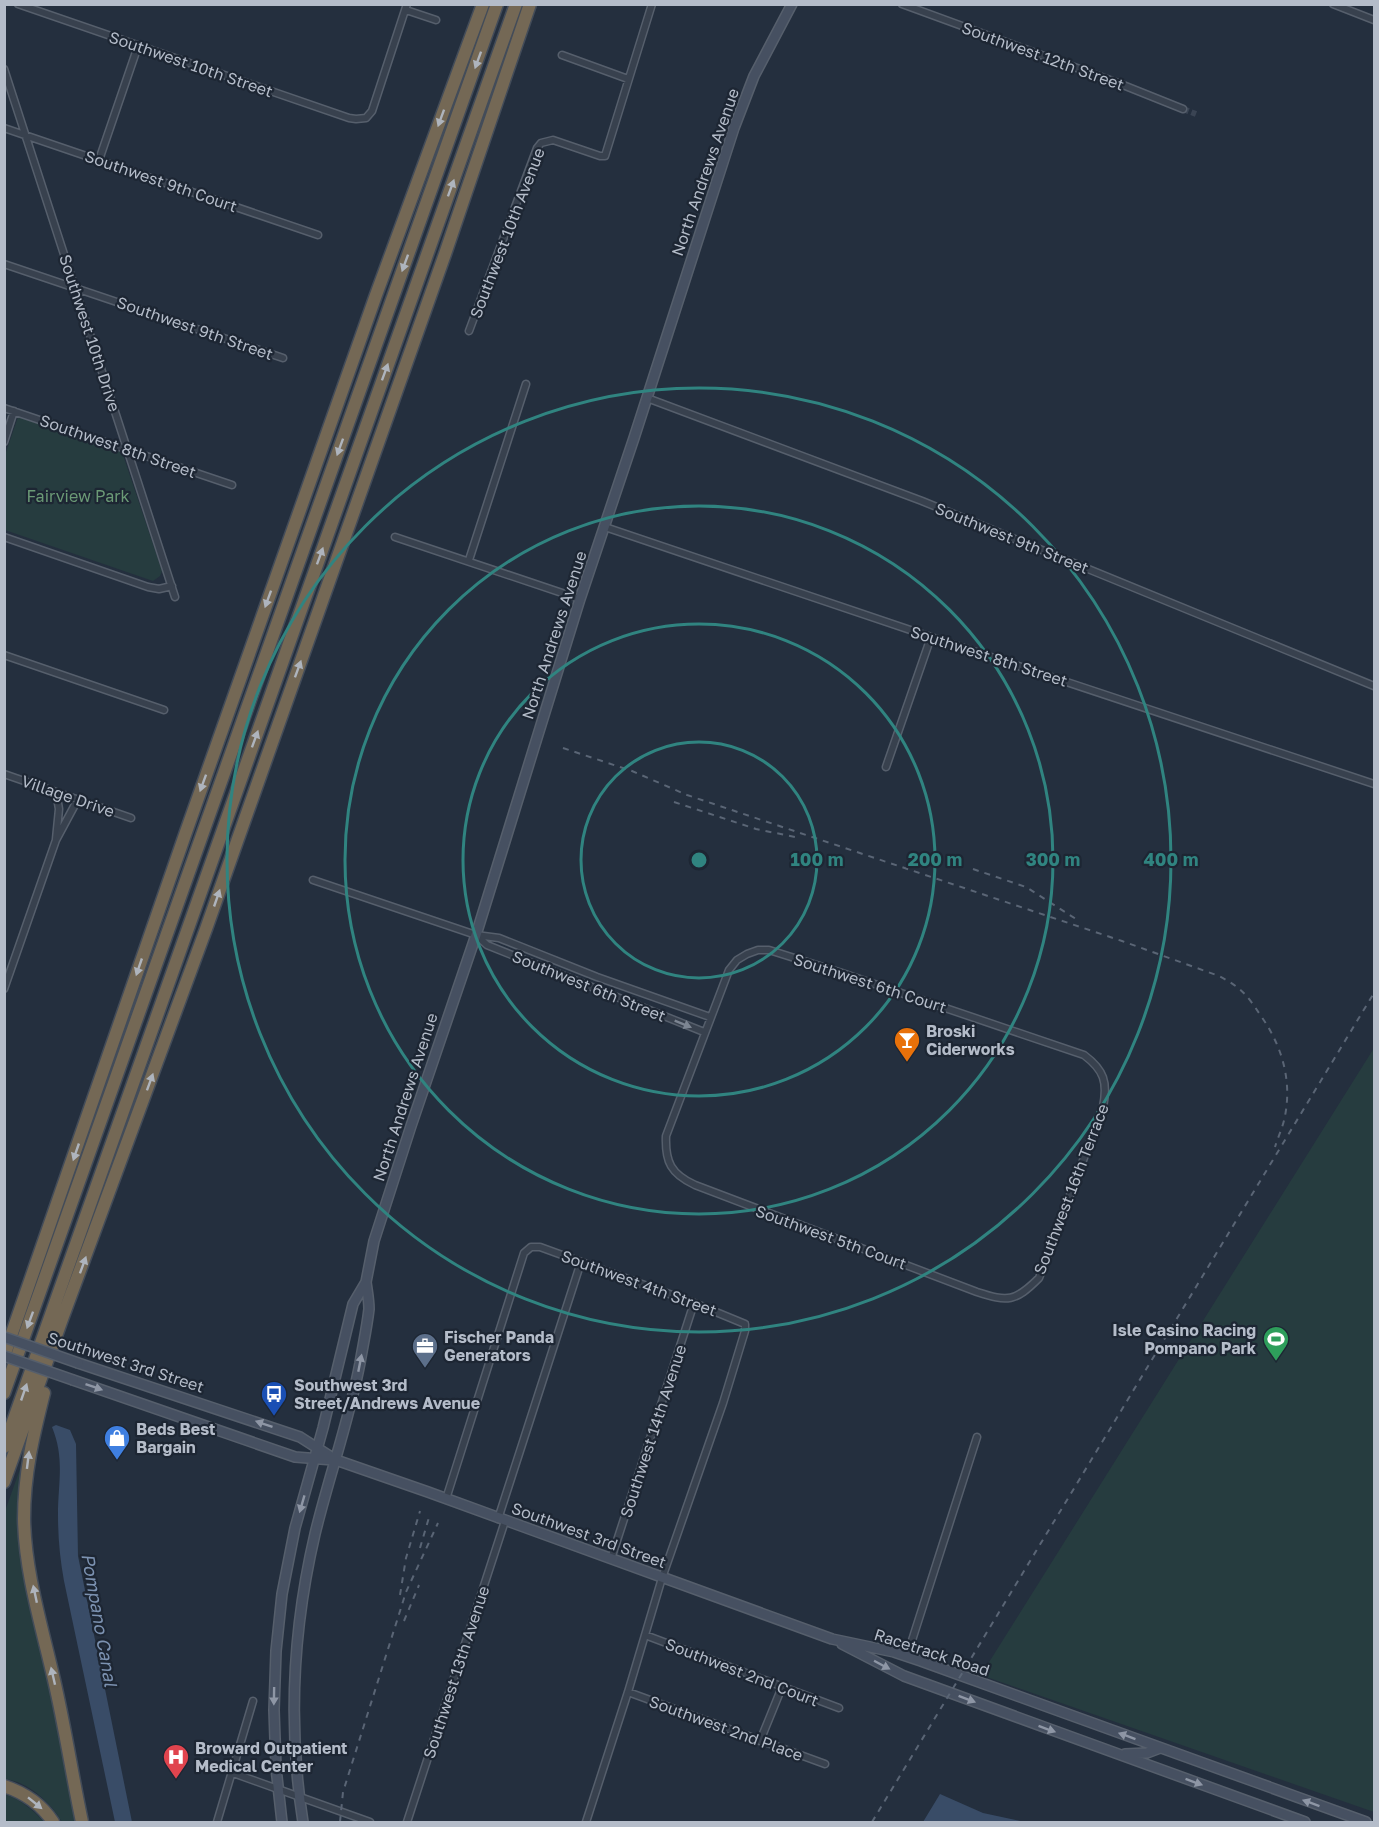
<svg xmlns="http://www.w3.org/2000/svg" width="1379" height="1827" font-family="'Golos Text',sans-serif">
  <rect width="100%" height="100%" fill="#242f3e"/>
  <path fill="#263c3f" d="M18,417L122,452L162,571L160,576L153,581L5,530V455Z
    M1374,1048V1812L981,1675Z
    M20,1469L22,1470L23,1568L67,1772L76,1822H62C50,1802 29,1782 5,1779L4,1514Z
    M5,1794C21,1800 32,1809 44,1822H5Z"/>
  <path fill="#394c67" d="M56,1425L70,1430L76,1444L78,1556L132,1822H115L64,1581C60,1559 58,1538 58,1515C58,1482 65,1459 52,1427Z
    M940,1794L983,1813L1025,1822H923Z"/>
  <g fill="none" stroke-linecap="round" stroke-linejoin="round">
    <path stroke="#3a4453" stroke-width="6" stroke-dasharray="6 3" stroke-linecap="butt" d="M1183,109L1196,114"/>
    <g stroke="#565f6c" stroke-width="9">
      <path id="street" d="M18,4L349,118L356,119L366,118L372,111L407,4
        M902,4L1118,83L1183,109
        M1333,4L1374,20
        M406,10L436,20
        M562,55L628,79
        M4,69L175,597
        M4,128L318,235
        M99,160L138,46
        M4,264L283,358
        M469,331L537,148L541,143L553,140L600,156H605L652,4
        M647,398L922,501L1374,686
        M4,408L232,485
        M4,442L14,411
        M605,527L931,637L1374,784
        M4,537L148,587L159,589L172,586
        M395,537L580,599
        M469,560L526,384
        M4,655L164,710
        M886,767L931,637
        M4,774L131,818
        M56,792L59,809L56,839
        M313,880L476,935L499,938L597,977L710,1017
        M476,935L487,945L704,1032
        M758,950H769L842,973L1084,1055C1104,1070 1108,1082 1103,1107L1039,1278C1015,1302 1008,1302 977,1292L695,1185C671,1174 665,1162 666,1136L729,970L737,960L747,954Z
        M4,989L56,840L78,799
        M446,1499L524,1253L531,1247H540L694,1303L745,1324V1331L723,1403L662,1578L628,1692L586,1822
        M498,1519L581,1262
        M611,1559L694,1303
        M645,1635L839,1708
        M907,1656L977,1437
        M628,1692L825,1764
        M760,1741L782,1687
        M233,1773L370,1822
        M217,1822L253,1701
        M407,1822L505,1521"/>
    </g>
    <g stroke="#565f6c" stroke-width="12">
      <path id="secondary" d="M78,1363L300,1437L336,1460L428,1492L832,1639L894,1652L921,1661L1366,1822
        M73,1380L295,1457L333,1460
        M842,1644L904,1676L1305,1822
        M1125,1754L1147,1753L1160,1748
        M282,1822L276,1768L274,1710L276,1651L282,1594L295,1528L323,1428L353,1304L366,1282L374,1241L411,1126L476,935L580,599L634,438L734,128L754,76L792,4
        M303,1822C288,1727 293,1628 315,1534C329,1476 349,1421 360,1363C363,1345 367,1327 369,1309C369,1300 367,1290 366,1282"/>
    </g>
    <g stroke="#434c59" stroke-width="15">
      <path id="highway" d="M4,1356L186,832L376,295L483,4
        M4,1393L497,4
        M44,1393C33,1436 24,1474 24,1519C25,1573 42,1627 54,1680C65,1727 72,1775 82,1822
        M4,1447L516,4
        M4,1482L62,1319L206,929L445,254L530,4
        M4,1786C25,1793 42,1805 53,1822"/>
    </g>
    <use href="#street" stroke="#38414e" stroke-width="6"/>
    <use href="#secondary" stroke="#465061" stroke-width="9"/>
    <use href="#highway" stroke="#746855" stroke-width="12"/>
    <path stroke="#5a6575" stroke-width="2" stroke-dasharray="6 6" stroke-linecap="butt" d="M563,748L632,771L687,795L1122,941L1219,976C1242,988 1247,995 1261,1016C1282,1046 1292,1080 1285,1116C1283,1127 1278,1137 1275,1147
      M674,802L756,829L795,837
      M973,869L1026,887L1076,919
      M420,1548L430,1514
      M400,1595L406,1558L420,1511
      M404,1621L419,1585
      M340,1822L343,1792L406,1592L438,1523
      M872,1822L1374,993"/>
    <g stroke="#565f6c" stroke-width="12" stroke-linecap="butt">
      <path id="secondary-bridge" d="M4,1337L78,1363
        M4,1356L73,1380"/>
    </g>
    <use href="#secondary-bridge" stroke="#465061" stroke-width="9"/>
  </g>
  <defs><path id="oneway-solid" d="M-6-.8H1V-3.2L6.5 0L1 3.2V.8H-6Z" transform="scale(1.5)"/></defs>
  <g fill="#aeb4bd">
    <use href="#oneway-solid" transform="translate(478 60) rotate(110)"/>
    <use href="#oneway-solid" transform="translate(441 118) rotate(110)"/>
    <use href="#oneway-solid" transform="translate(451 188) rotate(-70)"/>
    <use href="#oneway-solid" transform="translate(405 263) rotate(110)"/>
    <use href="#oneway-solid" transform="translate(385 372) rotate(-70)"/>
    <use href="#oneway-solid" transform="translate(340 447) rotate(110)"/>
    <use href="#oneway-solid" transform="translate(320 556) rotate(-70)"/>
    <use href="#oneway-solid" transform="translate(268 599) rotate(110)"/>
    <use href="#oneway-solid" transform="translate(298 669) rotate(-70)"/>
    <use href="#oneway-solid" transform="translate(255 739) rotate(-70)"/>
    <use href="#oneway-solid" transform="translate(203 783) rotate(110)"/>
    <use href="#oneway-solid" transform="translate(217 898) rotate(-71)"/>
    <use href="#oneway-solid" transform="translate(139 967) rotate(109)"/>
    <use href="#oneway-solid" transform="translate(150 1082) rotate(-70)"/>
    <use href="#oneway-solid" transform="translate(76 1152) rotate(109)"/>
    <use href="#oneway-solid" transform="translate(83 1265) rotate(-70)"/>
    <use href="#oneway-solid" transform="translate(30 1320) rotate(110)"/>
    <use href="#oneway-solid" transform="translate(24 1392) rotate(-71)"/>
    <use href="#oneway-solid" transform="translate(28 1460) rotate(-83)"/>
    <use href="#oneway-solid" transform="translate(35 1594) rotate(-102)"/>
    <use href="#oneway-solid" transform="translate(53 1676) rotate(-103)"/>
    <use href="#oneway-solid" transform="translate(35 1803) rotate(39)"/>
  </g>
  <use fill="#7c8592" href="#oneway-solid" transform="translate(683 1024) rotate(22)"/>
  <g fill="#8e96a5">
    <use href="#oneway-solid" transform="translate(360 1363) rotate(-79)"/>
    <use href="#oneway-solid" transform="translate(94 1387) rotate(19)"/>
    <use href="#oneway-solid" transform="translate(264 1424) rotate(-161)"/>
    <use href="#oneway-solid" transform="translate(302 1504) rotate(106)"/>
    <use href="#oneway-solid" transform="translate(882 1665) rotate(28)"/>
    <use href="#oneway-solid" transform="translate(274 1696) rotate(91)"/>
    <use href="#oneway-solid" transform="translate(967 1699) rotate(21)"/>
    <use href="#oneway-solid" transform="translate(1047 1729) rotate(20)"/>
    <use href="#oneway-solid" transform="translate(1127 1736) rotate(-160)"/>
    <use href="#oneway-solid" transform="translate(1194 1782) rotate(20)"/>
    <use href="#oneway-solid" transform="translate(1311 1803) rotate(-160)"/>
  </g>
  <g fill="none" stroke="#308480" stroke-width="3">
    <circle cx="699" cy="860" r="118"/>
    <circle cx="699" cy="860" r="236"/>
    <circle cx="699" cy="860" r="354"/>
    <circle cx="699" cy="860" r="472"/>
  </g>
  <defs>
    <g id="bar-pin" transform="scale(1.35)"><path d="M0 17L-7.5 6A9.5 9.5 0 1 1 7.5 6Z" fill="#e8710a" stroke="#1d2633"/><path d="M-6-5H6L.8 .8V4.5H3.5V6h-7V4.5H-.8V.8Z" fill="#fff"/></g>
    <g id="stadium-pin" transform="scale(1.35)"><path d="M0 17L-7.5 6A9.5 9.5 0 1 1 7.5 6Z" fill="#2e9e5b" stroke="#1d2633"/><path d="M0-5a6.5 5 0 1 0 0 10a6.5 5 0 1 0 0-10ZM-3.5-1.8h7v3.6h-7Z" fill="#fff"/></g>
    <g id="office-pin" transform="scale(1.35)"><path d="M0 17L-7.5 6A9.5 9.5 0 1 1 7.5 6Z" fill="#5c6f8a" stroke="#1d2633"/><path d="M-6-3h4V-5.5h4V-3h4V5H-6ZM-1-4.5V-3h2v-1.5ZM-6 0V1H6V0Z" fill="#fff"/></g>
    <g id="bus-pin" transform="scale(1.35)"><path d="M0 17L-7.5 6A9.5 9.5 0 1 1 7.5 6Z" fill="#1a4fb4" stroke="#1d2633"/><path d="M-5-6H5V4H4V6H2V4H-2V6H-4V4H-5ZM-3.5-4V0h7V-4ZM-3.5 1.2v1.5H-2V1.2ZM2 1.2v1.5H3.5V1.2Z" fill="#fff"/></g>
    <g id="shop-pin" transform="scale(1.35)"><path d="M0 17L-7.5 6A9.5 9.5 0 1 1 7.5 6Z" fill="#3f7fe0" stroke="#1d2633"/><path d="M-5-2.5h2.3a2.7 3.5 0 0 1 5.4 0H5L5.5 6h-11ZM-1.5-2.5h3a1.5 2.3 0 0 0-3 0Z" fill="#fff"/></g>
    <g id="hospital-pin" transform="scale(1.35)"><path d="M0 17L-7.5 6A9.5 9.5 0 1 1 7.5 6Z" fill="#e0444e" stroke="#1d2633"/><path d="M-5-5h3v3.5h4V-5h3V5h-3V1.5h-4V5h-3Z" fill="#fff"/></g>
  </defs>
  <g fill-rule="evenodd">
    <use href="#bar-pin" x="907" y="1040"/>
    <use href="#stadium-pin" x="1276" y="1339"/>
    <use href="#office-pin" x="425" y="1346"/>
    <use href="#bus-pin" x="274" y="1394"/>
    <use href="#shop-pin" x="117" y="1438"/>
    <use href="#hospital-pin" x="176" y="1757"/>
  </g>
  <g text-anchor="middle" stroke-width="4.5" stroke-linejoin="round" paint-order="stroke">
    <g font-size="16" fill="#b4bcc9" stroke="#1d2633">
      <text transform="translate(1043 56) rotate(20)" y="6">Southwest 12th Street</text>
      <text transform="translate(191 64) rotate(19)" y="6">Southwest 10th Street</text>
      <text transform="translate(705 172) rotate(-71)" y="6">North Andrews Avenue</text>
      <text transform="translate(161 181) rotate(19)" y="6">Southwest 9th Court</text>
      <text transform="translate(507 233) rotate(-69)" y="6">Southwest 10th Avenue</text>
      <text transform="translate(195 328) rotate(19)" y="6">Southwest 9th Street</text>
      <text transform="translate(90 333) rotate(72)" y="6">Southwest 10th Drive</text>
      <text transform="translate(118 446) rotate(19)" y="6">Southwest 8th Street</text>
      <text transform="translate(1012 538) rotate(22)" y="6">Southwest 9th Street</text>
      <text transform="translate(554 635) rotate(-72)" y="6">North Andrews Avenue</text>
      <text transform="translate(989 656) rotate(18)" y="6">Southwest 8th Street</text>
      <text transform="translate(68 796) rotate(19)" y="6">Village Drive</text>
      <text transform="translate(870 983) rotate(18)" y="6">Southwest 6th Court</text>
      <text transform="translate(589 986) rotate(22)" y="6">Southwest 6th Street</text>
      <text transform="translate(405 1097) rotate(-72)" y="6">North Andrews Avenue</text>
      <text transform="translate(1071 1189) rotate(-69)" y="6">Southwest 16th Terrace</text>
      <text transform="translate(831 1237) rotate(20)" y="6">Southwest 5th Court</text>
      <text transform="translate(639 1283) rotate(20)" y="6">Southwest 4th Street</text>
      <text transform="translate(126 1362) rotate(18)" y="6">Southwest 3rd Street</text>
      <text transform="translate(653 1431) rotate(-72)" y="6">Southwest 14th Avenue</text>
      <text transform="translate(589 1535) rotate(20)" y="6">Southwest 3rd Street</text>
      <text transform="translate(932 1652) rotate(18)" y="6">Racetrack Road</text>
      <text transform="translate(456 1672) rotate(-72)" y="6">Southwest 13th Avenue</text>
      <text transform="translate(742 1672) rotate(21)" y="6">Southwest 2nd Court</text>
      <text transform="translate(726 1728) rotate(20)" y="6">Southwest 2nd Place</text>
    </g>
    <g font-size="16" fill="#6b9a76" stroke="#1d2633">
      <text x="78" y="502">Fairview Park</text>
    </g>
    <g font-size="16" font-weight="bold" fill="#b4bcc9" stroke="#1d2633" text-anchor="start">
      <text x="926" y="1037">Broski<tspan x="926" dy="18">Ciderworks</tspan></text>
      <text x="1256" y="1336" text-anchor="end">Isle Casino Racing<tspan x="1256" dy="18">Pompano Park</tspan></text>
      <text x="444" y="1343">Fischer Panda<tspan x="444" dy="18">Generators</tspan></text>
      <text x="294" y="1391">Southwest 3rd<tspan x="294" dy="18">Street/Andrews Avenue</tspan></text>
      <text x="136" y="1435">Beds Best<tspan x="136" dy="18">Bargain</tspan></text>
      <text x="195" y="1754">Broward Outpatient<tspan x="195" dy="18">Medical Center</tspan></text>
    </g>
    <g font-size="18" font-style="italic" fill="#7c92b1" stroke="#1d2633">
      <text transform="translate(99 1620) rotate(80)" y="6">Pompano Canal</text>
    </g>
  </g>
  <circle cx="699" cy="860" r="9" fill="#308480" stroke="#1d2633" stroke-width="3"/>
  <g font-size="18" text-anchor="middle" font-weight="bold" fill="#308480" stroke="#1d2633" stroke-width="4.5" stroke-linejoin="round" paint-order="stroke">
    <text x="817" y="866">100 m</text>
    <text x="935" y="866">200 m</text>
    <text x="1053" y="866">300 m</text>
    <text x="1171" y="866">400 m</text>
  </g>
  <rect width="1379" height="1827" fill="none" stroke="#b4bcc9" stroke-width="12"/>
</svg>
